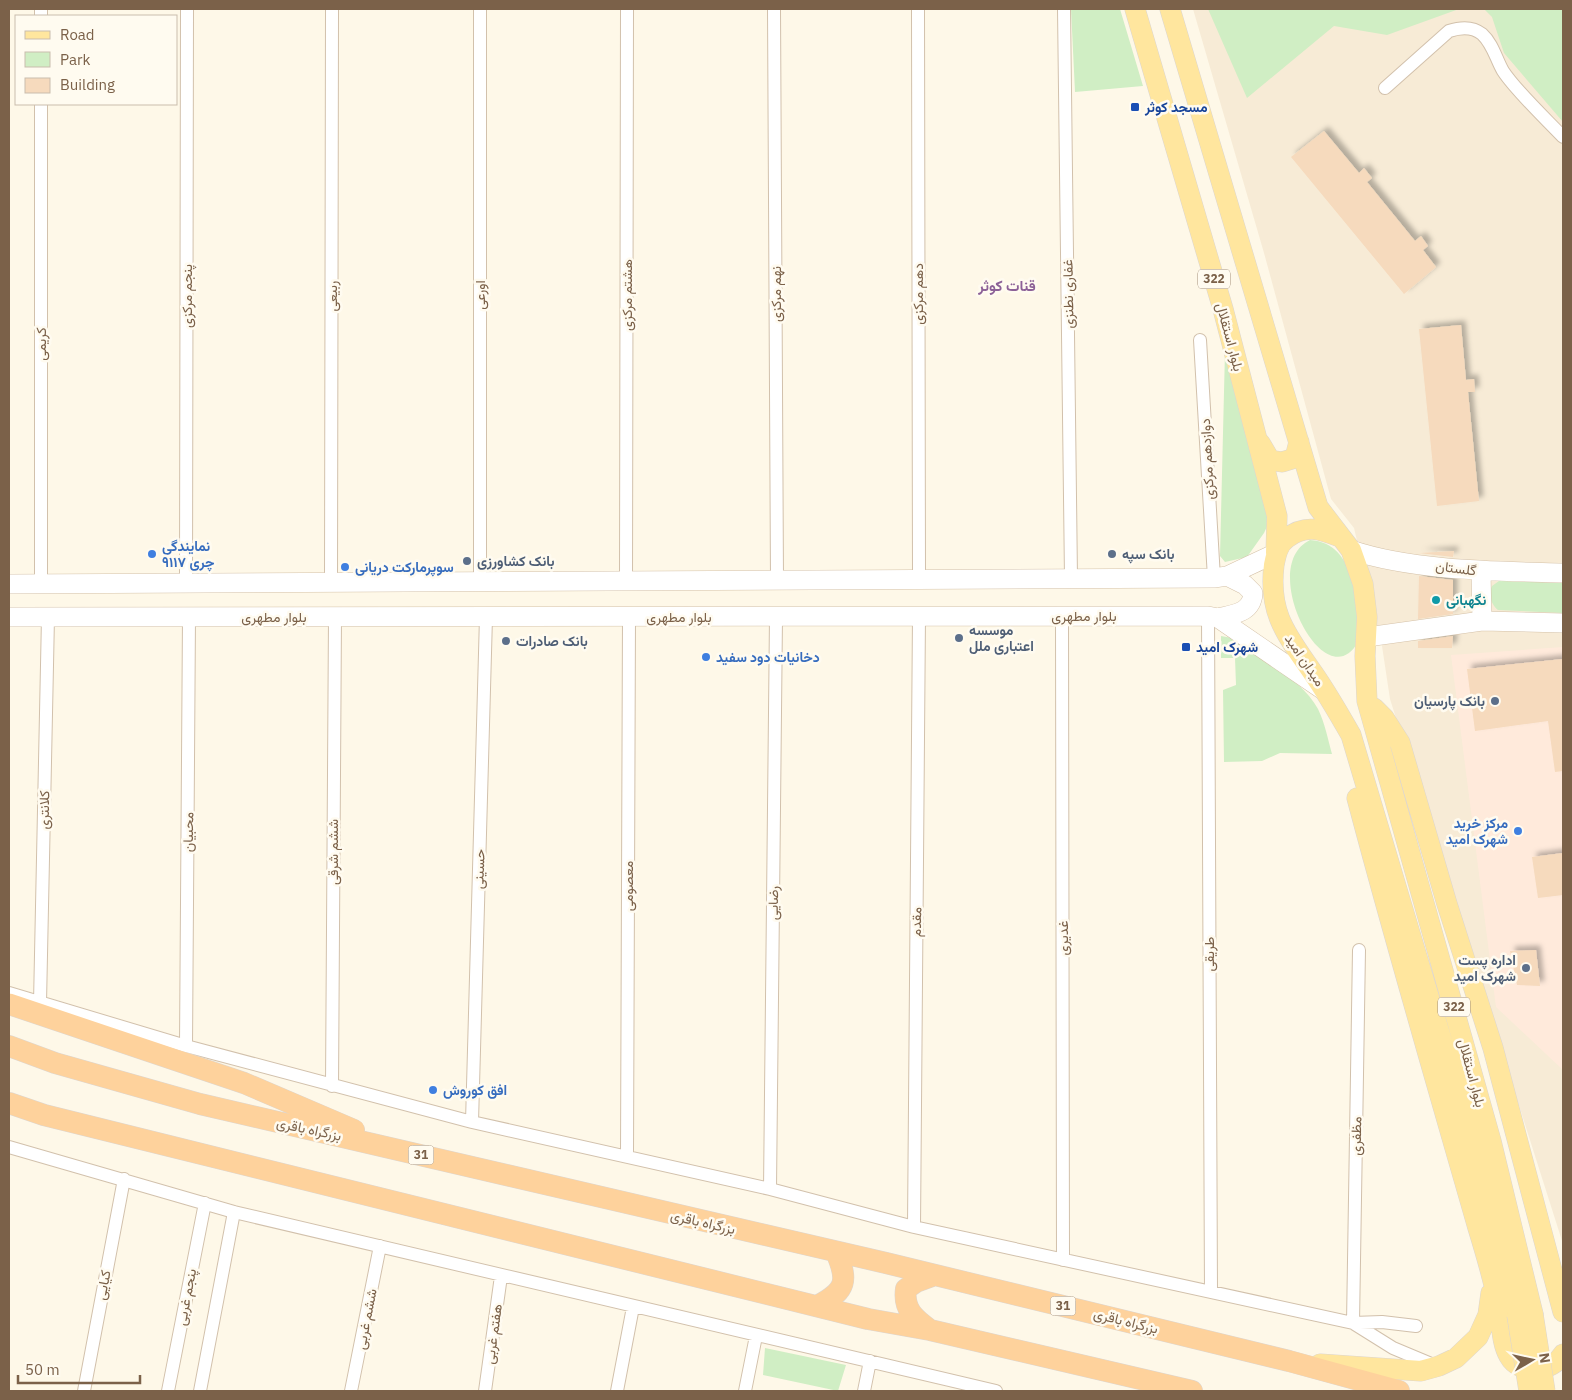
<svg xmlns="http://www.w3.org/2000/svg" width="1572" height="1400" font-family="'IBM Plex Sans',Vazirmatn,sans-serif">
  <defs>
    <filter id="shadow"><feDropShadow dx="4.5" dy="-4.5" stdDeviation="2.5" flood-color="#0004"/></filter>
  </defs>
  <rect width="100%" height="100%" fill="#fef8e8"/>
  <path fill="#f7ebd6" d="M1193,9H1563V1244L1390,699L1382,646L1354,528L1331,499L1264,253Z"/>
  <path fill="#ffeadb" d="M1563,647V1070L1496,1007L1451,655Z"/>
  <path fill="#d0eec4" d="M1071,9H1120L1143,86L1075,92Z
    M1208,9H1459L1387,35L1334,26L1247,98Z
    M1484,9H1563V122L1504,53L1492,17Z
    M1225,351L1272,516L1264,533L1247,557L1225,562L1220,556Z
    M1310,540C1358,543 1357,607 1358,642C1325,701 1256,566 1310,540Z
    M1499,581L1563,583V613L1498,610C1491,604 1488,595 1492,586Z
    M1221,636L1232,638C1259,656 1303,680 1318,709C1325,723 1328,740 1332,754L1280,753L1262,761L1224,762L1223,690L1236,685L1235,658H1221Z
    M765,1348L846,1365L838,1391L763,1375Z"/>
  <path fill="#f6dabd" filter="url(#shadow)" d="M1324,131L1359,173L1364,168L1372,178L1367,182L1415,241L1421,236L1428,246L1423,250L1436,267L1404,294L1291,157Z
    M1461,325L1466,380L1474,379L1475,392H1468L1479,501L1437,506L1419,329Z
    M1454,551L1453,557L1419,553H1420Z
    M1419,576L1453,580V614L1418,619Z
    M1453,636L1452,648H1418V641Z
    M1563,659V771L1555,772L1548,721L1475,731L1467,669Z
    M1563,853V895L1538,898L1532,857Z
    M1536,950L1540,986L1517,985L1510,951Z"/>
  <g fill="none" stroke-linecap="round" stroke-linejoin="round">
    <g stroke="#d2c1ac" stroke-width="14">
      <path id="minor" d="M41,9V16
        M480,9V582
        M774,9L777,580
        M918,9L919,579
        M1064,9L1071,578
        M1385,88L1449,31C1461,27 1472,26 1482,34C1493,44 1496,59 1503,71C1516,91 1546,119 1563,137
        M41,104V584
        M1200,340L1214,578
        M626,581L627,9
        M186,583L187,9
        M331,583L332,9
        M1062,616L1063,1260
        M1208,616L1211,1292
        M1359,950L1353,1323L1393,1348L1436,1366
        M9,993L186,1046L472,1122L770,1189L914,1227L1353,1323L1382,1322L1416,1326
        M40,1003L48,617
        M186,1046L189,617
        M332,1086L335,617
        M472,1122L486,617
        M9,1147L234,1212L996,1391
        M627,1155L629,617
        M770,1189L776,617
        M914,1227L919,616
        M84,1391L124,1179
        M168,1391L205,1203
        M200,1391L234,1212
        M351,1391L380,1246
        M485,1391L501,1276
        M617,1391L633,1307
        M745,1391L756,1336
        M864,1391L870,1361"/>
    </g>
    <g stroke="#d5c2a9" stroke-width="20">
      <path id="secondary" d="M1351,550C1414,571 1497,571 1563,573
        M1481,571L1482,621
        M9,584L1214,578L1227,576L1276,553
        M9,617L1208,616L1218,618L1323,690
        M1218,618C1234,614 1252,613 1253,593L1245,585L1227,576
        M1367,637L1482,621L1563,623"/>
    </g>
    <g stroke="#ddd6d0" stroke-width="21">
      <path id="primary" d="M1135,9L1223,309L1277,516L1276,553
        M1170,9L1318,507L1351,550L1363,584L1367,617L1365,656L1367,701L1491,1141L1533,1314
        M1260,443L1270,460L1282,462L1295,458L1299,442
        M1340,537C1320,529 1305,524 1287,538C1278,544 1276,555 1274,565C1268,614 1287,635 1313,673C1327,693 1339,714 1351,735L1472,1142L1517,1315
        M1374,708L1384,718L1400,743L1447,904L1493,1048L1563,1312
        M1357,798C1395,942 1437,1085 1478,1228C1486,1254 1494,1281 1499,1308C1502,1323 1501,1342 1509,1356C1520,1376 1553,1372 1563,1354
        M1320,1364L1421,1371L1439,1366L1456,1358L1478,1337L1488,1315L1491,1293"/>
    </g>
    <g stroke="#ddd6d0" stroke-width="22">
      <path id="trunk" d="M9,1004L244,1083L354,1130
        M9,1046L55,1063L200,1104L886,1263L1289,1361L1399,1391
        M9,1103L44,1115L868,1319L930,1330L1192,1391
        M819,1305C847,1290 848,1280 836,1252
        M930,1330C915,1319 903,1310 906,1289L916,1282L935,1275"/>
    </g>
    <use href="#minor" stroke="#fff" stroke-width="12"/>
    <use href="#secondary" stroke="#fff" stroke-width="19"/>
    <use href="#primary" stroke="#ffe69e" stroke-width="20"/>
    <use href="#trunk" stroke="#fed29c" stroke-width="21"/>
    <g stroke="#ddd6d0" stroke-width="21" stroke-linecap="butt">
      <path id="primary-bridge" d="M1533,1314L1545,1391
        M1517,1315L1529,1391"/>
    </g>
    <use href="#primary-bridge" stroke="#ffe69e" stroke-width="20"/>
  </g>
  <g fill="#1a4fb4" stroke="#fffbf0" stroke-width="2">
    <rect x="1130" y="102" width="10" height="10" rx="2.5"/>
    <rect x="1181" y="642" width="10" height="10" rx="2.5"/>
  </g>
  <g fill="#3f7fe0" stroke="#fffbf0" stroke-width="2">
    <circle cx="152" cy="554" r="5"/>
    <circle cx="345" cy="567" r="5"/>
    <circle cx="706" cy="657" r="5"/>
    <circle cx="1518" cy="831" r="5"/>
    <circle cx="433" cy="1090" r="5"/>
  </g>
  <g fill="#5c6f8a" stroke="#fffbf0" stroke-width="2">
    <circle cx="1112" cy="554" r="5"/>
    <circle cx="467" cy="561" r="5"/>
    <circle cx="959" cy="638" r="5"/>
    <circle cx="506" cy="641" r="5"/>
    <circle cx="1495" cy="701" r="5"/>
    <circle cx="1526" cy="968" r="5"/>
  </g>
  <circle fill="#0f9aa8" stroke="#fffbf0" stroke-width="2" cx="1436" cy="600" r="5"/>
  <g text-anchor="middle" stroke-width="5" stroke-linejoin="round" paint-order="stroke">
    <g fill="#fffbf0" stroke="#a38f7b" stroke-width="1">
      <rect x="1198" y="269.5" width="32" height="19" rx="4"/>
      <rect x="1438" y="997.5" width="32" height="19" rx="4"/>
      <rect x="408.5" y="1145.5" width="25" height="19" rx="4"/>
      <rect x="1050.5" y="1296.5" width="25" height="19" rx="4"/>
    </g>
    <g font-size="12" font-weight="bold" fill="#7b6149">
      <text x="1214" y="283">322</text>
      <text x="1454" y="1011">322</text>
      <text x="421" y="1159">31</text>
      <text x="1063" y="1310">31</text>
    </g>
    <g font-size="14" font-weight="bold" fill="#164399" stroke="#fffbf0" text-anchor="start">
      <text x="1145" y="112">مسجد کوثر</text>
      <text x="1196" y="652">شهرک امید</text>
    </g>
    <g font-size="14" fill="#7b6149" stroke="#fffbf0">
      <text transform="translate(776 294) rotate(-90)" y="5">نهم مرکزی</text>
      <text transform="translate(918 294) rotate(-90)" y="5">دهم مرکزی</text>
      <text transform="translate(1068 294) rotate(-91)" y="5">غفاری نطنزی</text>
      <text transform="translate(480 295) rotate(-90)" y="5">اورعی</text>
      <text transform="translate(627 295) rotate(-90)" y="5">هشتم مرکزی</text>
      <text transform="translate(187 296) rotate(-90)" y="5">پنجم مرکزی</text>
      <text transform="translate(332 296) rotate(-90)" y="5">ربیعی</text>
      <text transform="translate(1230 337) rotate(75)" y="5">بلوار استقلال</text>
      <text transform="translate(41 344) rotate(-90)" y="5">کریمی</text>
      <text transform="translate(1207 459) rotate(-93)" y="5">دوازدهم مرکزی</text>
      <text transform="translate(1456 568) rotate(7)" y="5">گلستان</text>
      <text x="1084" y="621">بلوار مطهری</text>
      <text x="274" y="622">بلوار مطهری</text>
      <text x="679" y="622">بلوار مطهری</text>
      <text transform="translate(1305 660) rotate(56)" y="5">میدان امید</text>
      <text transform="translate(44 810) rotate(-89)" y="5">کلانتری</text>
      <text transform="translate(188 832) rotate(-89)" y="5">محبیان</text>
      <text transform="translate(333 852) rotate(-90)" y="5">ششم شرقی</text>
      <text transform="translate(479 869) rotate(-88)" y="5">حسینی</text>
      <text transform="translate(628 886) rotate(-90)" y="5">معصومی</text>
      <text transform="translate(773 903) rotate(-89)" y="5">رضایی</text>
      <text transform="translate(916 922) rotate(-89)" y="5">مقدم</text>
      <text transform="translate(1063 938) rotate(-90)" y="5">غدیری</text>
      <text transform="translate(1209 954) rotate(-90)" y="5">طریقی</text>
      <text transform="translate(1472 1073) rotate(75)" y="5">بلوار استقلال</text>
      <text transform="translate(309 1129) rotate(12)" y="5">بزرگراه باقری</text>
      <text transform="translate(1356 1136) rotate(-89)" y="5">مظفری</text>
      <text transform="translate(703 1222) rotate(13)" y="5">بزرگراه باقری</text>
      <text transform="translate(103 1285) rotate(-79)" y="5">کیایی</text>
      <text transform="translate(186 1297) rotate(-79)" y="5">پنجم غربی</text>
      <text transform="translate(366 1319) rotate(-79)" y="5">ششم غربی</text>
      <text transform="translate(1126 1321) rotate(14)" y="5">بزرگراه باقری</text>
      <text transform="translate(493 1334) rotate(-82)" y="5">هفتم غربی</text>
    </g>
    <g font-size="14" font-weight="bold" fill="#366cbe" stroke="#fffbf0" text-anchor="start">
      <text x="162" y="551">نمایندگی<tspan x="162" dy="16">۹۱۱۷ چری</tspan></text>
      <text x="355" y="572">سوپرمارکت دریانی</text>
      <text x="716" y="662">دخانیات دود سفید</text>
      <text x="1508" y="828" text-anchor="end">مرکز خرید<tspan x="1508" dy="16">شهرک امید</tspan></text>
      <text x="443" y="1095">افق کوروش</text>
    </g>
    <g font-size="14" font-weight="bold" fill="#4e5e75" stroke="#fffbf0" text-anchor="start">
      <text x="1122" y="559">بانک سپه</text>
      <text x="477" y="566">بانک کشاورزی</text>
      <text x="969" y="635">موسسه<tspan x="969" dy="16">اعتباری ملل</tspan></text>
      <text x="516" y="646">بانک صادرات</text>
      <text x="1485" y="706" text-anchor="end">بانک پارسیان</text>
      <text x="1516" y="965" text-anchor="end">اداره پست<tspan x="1516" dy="16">شهرک امید</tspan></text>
    </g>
    <g font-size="14" font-weight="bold" fill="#0d838f" stroke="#fffbf0" text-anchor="start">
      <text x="1446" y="605">نگهبانی</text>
    </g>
    <g font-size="15" font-weight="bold" fill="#8c6197" stroke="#fffbf0">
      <text x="1007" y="291">قنات کوثر</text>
    </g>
  </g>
  <rect width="1572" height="1400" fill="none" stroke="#7b6149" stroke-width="20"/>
  <rect x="15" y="15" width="162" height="90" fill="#fffbf0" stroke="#cabdad"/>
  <rect x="25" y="31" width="25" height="8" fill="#ffe69e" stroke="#cabdad"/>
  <text x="60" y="40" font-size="15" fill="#7b6149">Road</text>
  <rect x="25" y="52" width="25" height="15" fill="#d0eec4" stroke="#cabdad"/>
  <text x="60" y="65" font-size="15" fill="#7b6149">Park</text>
  <rect x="25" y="78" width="25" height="15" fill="#f6dabd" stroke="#cabdad"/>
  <text x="60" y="90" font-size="15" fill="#7b6149">Building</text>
  <g transform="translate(1532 1360) rotate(81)" stroke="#fffbf0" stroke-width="4" paint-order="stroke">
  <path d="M0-4L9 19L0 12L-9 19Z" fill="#7b6149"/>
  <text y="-8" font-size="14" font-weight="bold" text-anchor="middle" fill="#7b6149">N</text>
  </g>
  <path d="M18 1375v8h122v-8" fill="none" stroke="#7b6149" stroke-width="2.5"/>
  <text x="25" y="1375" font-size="15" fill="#7b6149" stroke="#fffbf0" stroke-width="4" paint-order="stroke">50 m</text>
</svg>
